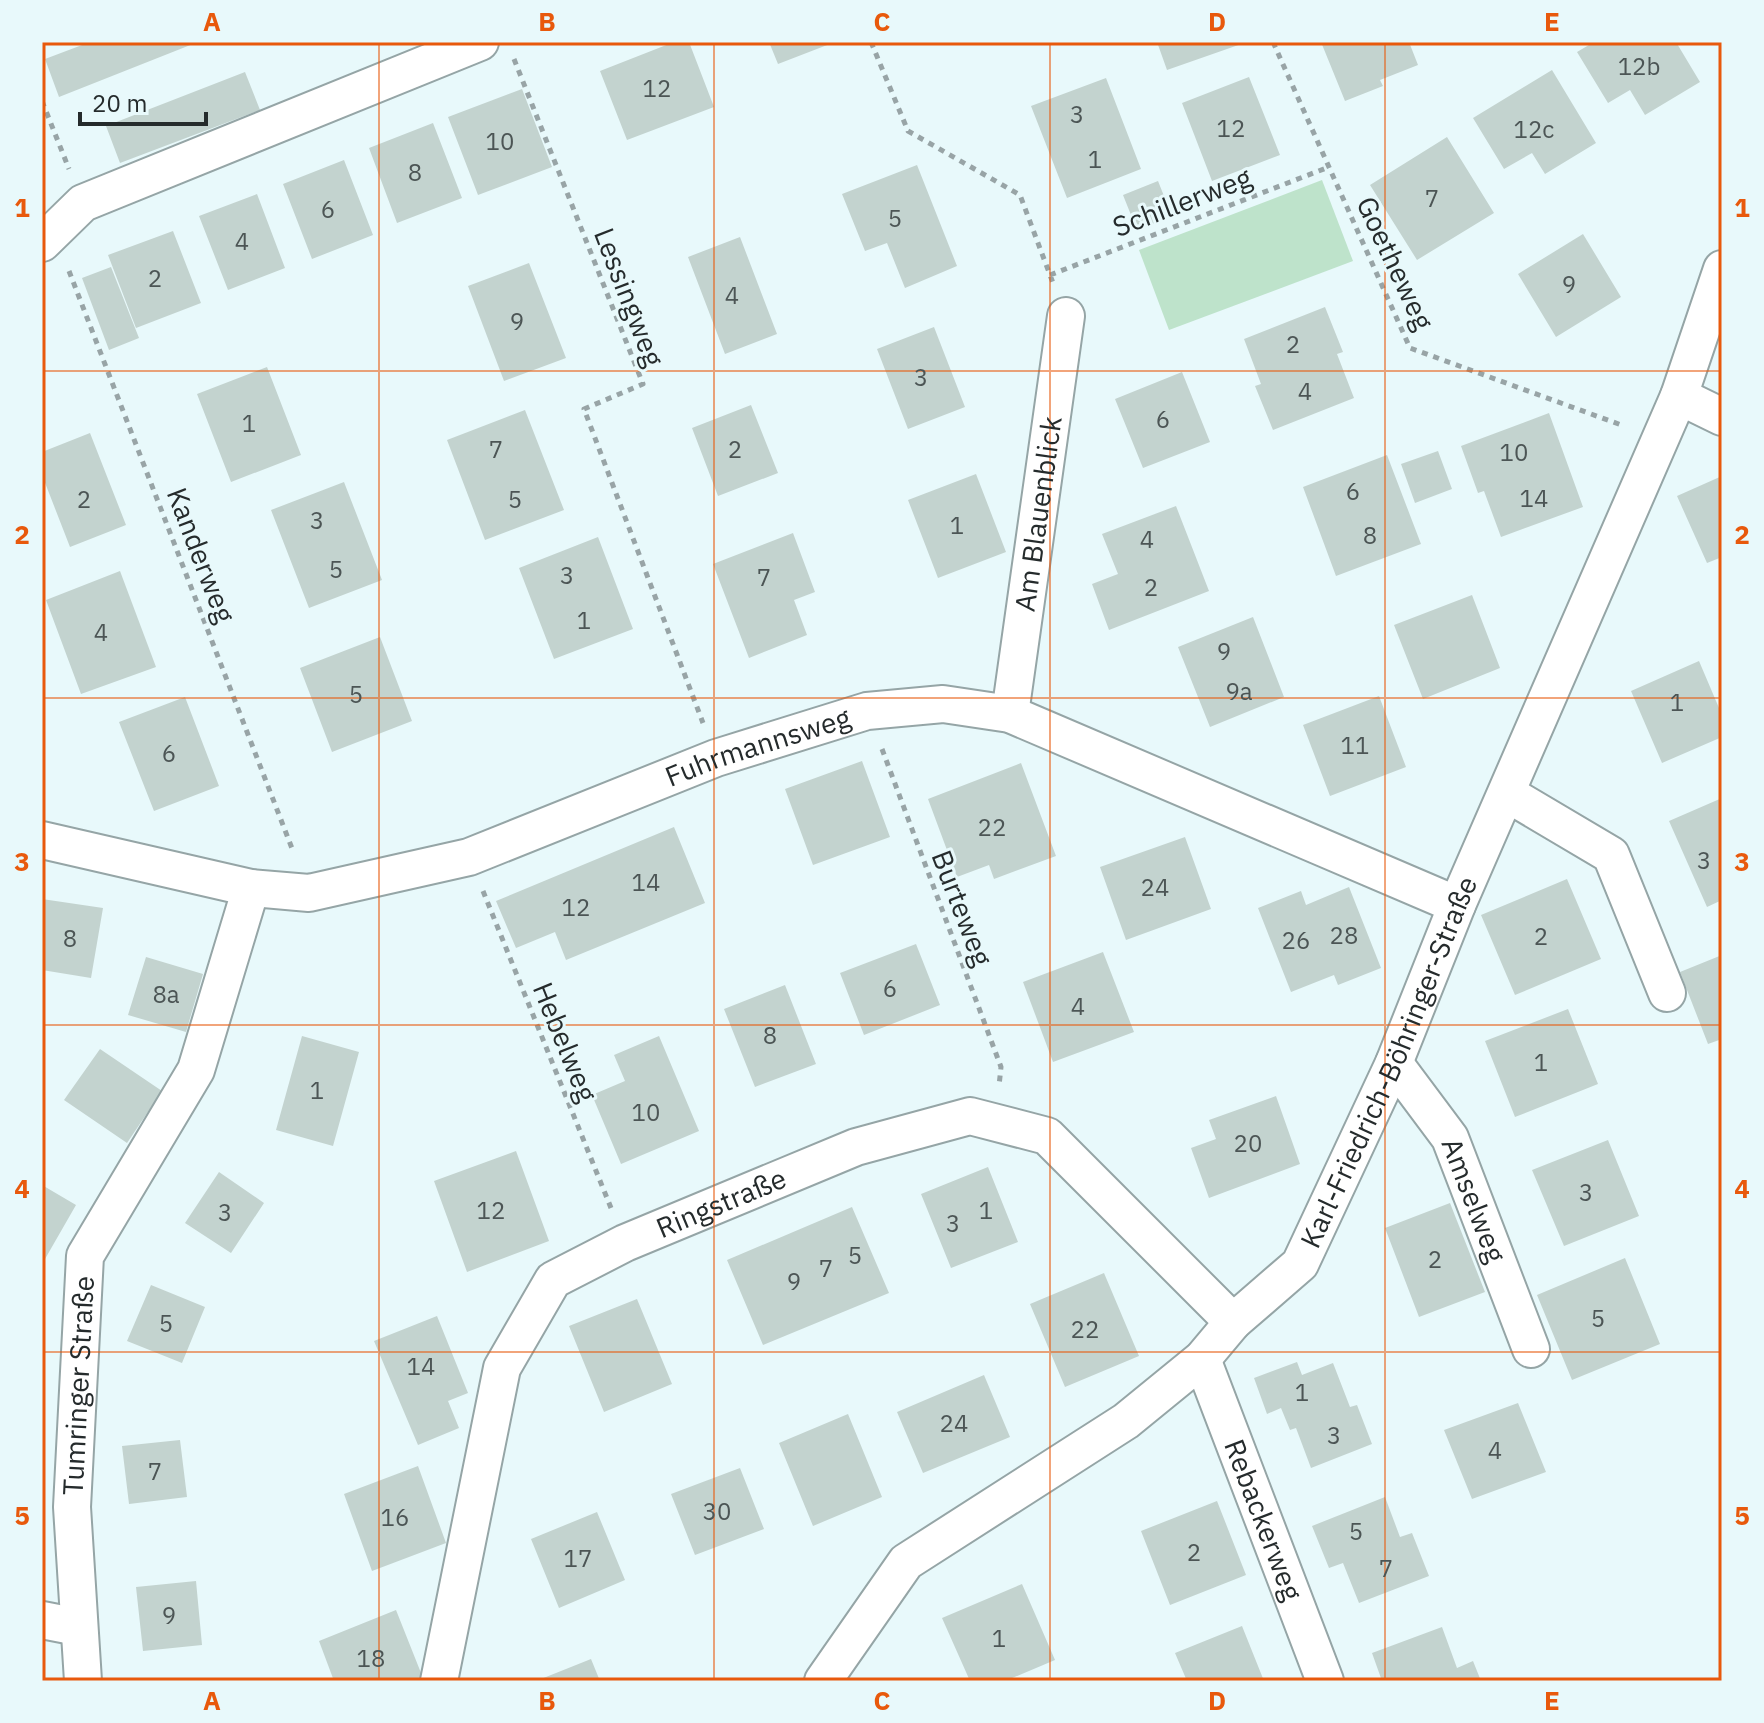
<svg xmlns="http://www.w3.org/2000/svg" width="1764" height="1723" font-family="'IBM Plex Sans',sans-serif">
  <rect width="100%" height="100%" fill="#e8f9fb"/>
  <path fill="#bee3cb" d="M1322,180L1353,261L1169,330L1139,250Z"/>
  <path fill="#c3d3cf" d="M90,42H198L59,97L45,59Z
    M674,42H689L714,107L627,140L600,71Z
    M769,42H835L778,64Z
    M1157,42H1247L1167,70Z
    M1321,42H1409L1418,65L1380,80L1383,86L1345,101Z
    M1594,42H1676L1700,82L1645,115L1630,90L1608,103L1577,52Z
    M1552,70L1596,143L1545,174L1532,153L1504,169L1473,118Z
    M245,72L260,110L120,163L106,126Z
    M1249,77L1280,155L1212,181L1182,103Z
    M1106,78L1141,169L1067,198L1031,106Z
    M522,89L552,167L478,195L448,117Z
    M433,123L462,198L397,223L369,148Z
    M1447,137L1494,213L1417,260L1370,185Z
    M344,160L373,235L312,259L283,184Z
    M917,165L957,266L905,288L887,243L865,251L842,194Z
    M1158,181L1172,216L1137,230L1123,195Z
    M257,194L285,268L228,290L199,216Z
    M173,231L201,303L136,328L108,255Z
    M1583,234L1621,297L1556,337L1518,274Z
    M740,237L777,334L725,354L688,257Z
    M529,263L566,358L504,381L468,286Z
    M111,267L139,338L109,350L82,278Z
    M1325,307L1343,352L1337,354L1354,398L1273,430L1255,386L1261,384L1244,339Z
    M934,327L965,407L908,429L877,349Z
    M267,367L301,455L231,482L197,394Z
    M1182,372L1210,442L1143,468L1115,399Z
    M751,405L778,473L718,496L692,428Z
    M525,410L564,510L485,540L447,440Z
    M1549,413L1583,507L1501,537L1484,491L1478,493L1461,446Z
    M90,433L126,525L70,547L42,475V452Z
    M1438,451L1452,489L1415,503L1401,464Z
    M1387,455L1421,544L1336,576L1303,487Z
    M976,474L1006,552L938,578L908,500Z
    M1722,476V557L1707,563L1677,496Z
    M344,482L382,580L309,608L271,510Z
    M1176,506L1209,591L1109,630L1092,584L1118,574L1102,534Z
    M793,533L815,592L794,600L807,635L749,658L713,564Z
    M598,537L633,629L554,659L519,568Z
    M120,571L156,667L81,694L46,600Z
    M1472,595L1500,668L1423,699L1394,625Z
    M1253,617L1284,697L1210,727L1178,647Z
    M380,637L412,721L332,752L300,668Z
    M1699,661L1722,715V737L1662,763L1631,691Z
    M1379,696L1406,767L1330,796L1303,725Z
    M185,697L219,786L154,811L119,722Z
    M862,761L890,837L813,865L785,789Z
    M1021,763L1056,856L994,879L989,865L957,877L928,799Z
    M1722,798V900L1707,907L1669,821Z
    M674,827L705,903L566,960L555,932L516,948L496,901Z
    M1185,837L1211,909L1126,940L1100,867Z
    M1567,879L1601,959L1515,995L1481,915Z
    M1349,887L1381,968L1338,985L1334,975L1291,992L1258,908L1301,891L1306,905Z
    M42,899L103,908L91,978L42,970Z
    M916,944L940,1005L864,1035L840,973Z
    M1103,952L1134,1032L1053,1062L1023,982Z
    M1722,955V1039L1708,1044L1680,972Z
    M146,957L203,974L186,1032L128,1015Z
    M785,985L816,1064L755,1087L724,1009Z
    M1568,1009L1598,1084L1515,1117L1485,1041Z
    M302,1036L359,1052L333,1146L276,1130Z
    M659,1036L699,1131L621,1164L592,1095L625,1081L614,1055Z
    M100,1049L162,1091L127,1143L64,1100Z
    M1276,1096L1300,1164L1209,1198L1191,1148L1216,1139L1209,1120Z
    M1608,1140L1639,1216L1564,1246L1532,1170Z
    M516,1151L549,1241L467,1272L434,1181Z
    M988,1167L1018,1242L951,1268L921,1194Z
    M219,1172L264,1203L231,1253L185,1223Z
    M42,1185L76,1205L45,1259L42,1257Z
    M1450,1203L1485,1292L1419,1317L1385,1228Z
    M852,1207L889,1293L763,1345L727,1260Z
    M1625,1258L1660,1344L1572,1380L1537,1295Z
    M1104,1273L1139,1356L1065,1387L1030,1304Z
    M151,1285L205,1307L182,1363L127,1341Z
    M637,1299L672,1384L604,1412L569,1326Z
    M437,1316L468,1393L448,1401L459,1428L418,1445L374,1341Z
    M1297,1362L1302,1375L1333,1363L1350,1407L1357,1405L1372,1444L1311,1468L1296,1428L1290,1430L1281,1408L1267,1414L1254,1378Z
    M984,1375L1010,1437L923,1473L897,1412Z
    M1518,1403L1546,1472L1472,1499L1444,1430Z
    M848,1414L882,1497L813,1526L779,1443Z
    M180,1440L187,1497L129,1504L122,1446Z
    M418,1466L446,1543L372,1571L344,1494Z
    M740,1468L764,1529L695,1555L671,1494Z
    M1385,1497L1400,1537L1412,1533L1429,1576L1359,1603L1343,1563L1329,1568L1312,1526Z
    M1217,1501L1246,1575L1170,1605L1141,1531Z
    M597,1512L625,1580L559,1608L531,1539Z
    M196,1581L202,1645L143,1651L136,1587Z
    M1022,1584L1055,1660L1005,1681H970L942,1618Z
    M396,1610L423,1678L415,1681H334L319,1641Z
    M1242,1626L1264,1681H1187L1175,1653Z
    M1442,1627L1457,1668L1473,1661L1481,1681H1382L1372,1653Z
    M591,1659L600,1681H536Z"/>
  <g fill="none" stroke-linecap="round" stroke-linejoin="round">
    <g stroke="#95a5a6" stroke-width="40">
      <g id="minor">
        <path d="M42,243L83,203L480,42"/>
        <path d="M1679,396L1722,417"/>
        <path id="s1" d="M1010,714L1066,316"/>
        <path d="M1508,794L1611,855L1667,993"/>
        <path id="s2" d="M42,840L251,888L309,893L469,857L716,758L867,711L943,704L1010,714L1457,905"/>
        <path id="s3" d="M1394,1063L1450,1138L1531,1349"/>
        <path id="s4" d="M1202,1359L1325,1681"/>
        <path d="M42,1620L78,1627"/>
        <path id="s5" d="M83,1681L72,1507L85,1256L196,1070L251,888"/>
        <path id="s6" d="M439,1681L502,1368L553,1280L625,1243L856,1147L970,1116L1047,1136L1233,1322"/>
        <path id="s7" d="M823,1681L906,1562L1126,1421L1202,1359L1233,1322L1300,1264L1394,1063L1457,905L1679,396L1722,269"/>
      </g>
    </g>
    <path stroke="#98a4a6" stroke-width="5" stroke-dasharray="6 6" stroke-linecap="butt" d="M871,42L908,131L1020,195L1053,283
      M1273,42L1410,348L1624,426
      M514,59L643,384L584,409L703,723
      M42,101L69,169
      M69,271L293,851
      M1050,275L1329,167
      M882,749L1001,1067L999,1086
      M483,891L611,1208"/>
    <use href="#minor" stroke="#fff" stroke-width="36"/>
  </g>
  <path fill="none" stroke="#e8590c" stroke-width="2" stroke-opacity="0.55" d="M379,42V1681M714,42V1681M1050,42V1681M1385,42V1681M42,371H1722M42,698H1722M42,1025H1722M42,1352H1722"/>
  <g text-anchor="middle" stroke-width="6" stroke-linejoin="round" paint-order="stroke">
    <g font-size="24" fill="#4c5555">
      <text x="1639" y="75">12b</text>
      <text x="657" y="97">12</text>
      <text x="1077" y="123">3</text>
      <text x="1231" y="137">12</text>
      <text x="1534" y="138">12c</text>
      <text x="500" y="150">10</text>
      <text x="1095" y="168">1</text>
      <text x="415" y="181">8</text>
      <text x="1432" y="207">7</text>
      <text x="328" y="218">6</text>
      <text x="895" y="227">5</text>
      <text x="242" y="250">4</text>
      <text x="155" y="287">2</text>
      <text x="1569" y="293">9</text>
      <text x="732" y="304">4</text>
      <text x="517" y="330">9</text>
      <text x="1293" y="353">2</text>
      <text x="921" y="386">3</text>
      <text x="1305" y="400">4</text>
      <text x="1163" y="428">6</text>
      <text x="249" y="432">1</text>
      <text x="496" y="458">7</text>
      <text x="735" y="458">2</text>
      <text x="1514" y="461">10</text>
      <text x="1353" y="500">6</text>
      <text x="1534" y="507">14</text>
      <text x="84" y="508">2</text>
      <text x="515" y="508">5</text>
      <text x="317" y="529">3</text>
      <text x="957" y="534">1</text>
      <text x="1370" y="544">8</text>
      <text x="1147" y="548">4</text>
      <text x="336" y="578">5</text>
      <text x="567" y="584">3</text>
      <text x="764" y="586">7</text>
      <text x="1151" y="596">2</text>
      <text x="584" y="629">1</text>
      <text x="101" y="641">4</text>
      <text x="1224" y="660">9</text>
      <text x="1239" y="700">9a</text>
      <text x="356" y="703">5</text>
      <text x="1677" y="711">1</text>
      <text x="1355" y="754">11</text>
      <text x="169" y="762">6</text>
      <text x="992" y="836">22</text>
      <text x="1704" y="869">3</text>
      <text x="646" y="891">14</text>
      <text x="1155" y="896">24</text>
      <text x="576" y="916">12</text>
      <text x="1344" y="944">28</text>
      <text x="1541" y="945">2</text>
      <text x="70" y="947">8</text>
      <text x="1296" y="949">26</text>
      <text x="890" y="997">6</text>
      <text x="166" y="1003">8a</text>
      <text x="1078" y="1015">4</text>
      <text x="770" y="1044">8</text>
      <text x="1541" y="1071">1</text>
      <text x="317" y="1099">1</text>
      <text x="646" y="1121">10</text>
      <text x="1248" y="1152">20</text>
      <text x="1586" y="1201">3</text>
      <text x="491" y="1219">12</text>
      <text x="986" y="1219">1</text>
      <text x="225" y="1221">3</text>
      <text x="953" y="1232">3</text>
      <text x="855" y="1264">5</text>
      <text x="1435" y="1268">2</text>
      <text x="826" y="1277">7</text>
      <text x="794" y="1290">9</text>
      <text x="1598" y="1327">5</text>
      <text x="166" y="1332">5</text>
      <text x="1085" y="1338">22</text>
      <text x="421" y="1375">14</text>
      <text x="1302" y="1401">1</text>
      <text x="954" y="1432">24</text>
      <text x="1334" y="1444">3</text>
      <text x="1495" y="1459">4</text>
      <text x="155" y="1480">7</text>
      <text x="717" y="1520">30</text>
      <text x="395" y="1526">16</text>
      <text x="1356" y="1540">5</text>
      <text x="1194" y="1561">2</text>
      <text x="578" y="1567">17</text>
      <text x="1386" y="1577">7</text>
      <text x="169" y="1624">9</text>
      <text x="999" y="1647">1</text>
      <text x="371" y="1667">18</text>
    </g>
    <g font-size="28" fill="#252b2c" stroke="#e8f9fb">
      <text transform="translate(1182 202) rotate(-21)" y="10">Schillerweg</text>
      <text transform="translate(1395 263) rotate(65)" y="10">Goetheweg</text>
      <text transform="translate(629 297) rotate(69)" y="10">Lessingweg</text>
      <text dy="10" stroke="none"><textPath href="#s1" startOffset="202">Am Blauenblick</textPath></text>
      <text transform="translate(201 555) rotate(69)" y="10">Kanderweg</text>
      <text dy="10" stroke="none"><textPath href="#s2" startOffset="746">Fuhrmannsweg</textPath></text>
      <text transform="translate(962 908) rotate(69)" y="10">Burteweg</text>
      <text transform="translate(565 1042) rotate(68)" y="10">Hebelweg</text>
      <text dy="10" stroke="none"><textPath href="#s7" startOffset="862">Karl-Friedrich-Böhringer-Straße</textPath></text>
      <text dy="10" stroke="none"><textPath href="#s3" startOffset="160">Amselweg</textPath></text>
      <text dy="10" stroke="none"><textPath href="#s6" startOffset="606">Ringstraße</textPath></text>
      <text dy="10" stroke="none"><textPath href="#s5" startOffset="296">Tumringer Straße</textPath></text>
      <text dy="10" stroke="none"><textPath href="#s4" startOffset="172">Rebackerweg</textPath></text>
    </g>
  </g>
  <rect width="1764" height="1723" fill="none" stroke="#e8f9fb" stroke-width="88"/>
  <path d="M80 112v12h126v-12" fill="none" stroke="#252b2c" stroke-width="4"/>
  <text x="92" y="112" font-size="24" fill="#252b2c" stroke="#e8f9fb" stroke-width="6" paint-order="stroke">20 m</text>
  <rect x="44" y="44" width="1676" height="1635" fill="none" stroke="#e8590c" stroke-width="3"/>
  <g font-size="26" text-anchor="middle" font-weight="bold" fill="#e8590c">
    <text x="212" y="31">A</text>
    <text x="547" y="31">B</text>
    <text x="882" y="31">C</text>
    <text x="1217" y="31">D</text>
    <text x="1552" y="31">E</text>
    <text x="22" y="217">1</text>
    <text x="1742" y="217">1</text>
    <text x="22" y="544">2</text>
    <text x="1742" y="544">2</text>
    <text x="22" y="871">3</text>
    <text x="1742" y="871">3</text>
    <text x="22" y="1198">4</text>
    <text x="1742" y="1198">4</text>
    <text x="22" y="1525">5</text>
    <text x="1742" y="1525">5</text>
    <text x="212" y="1710">A</text>
    <text x="547" y="1710">B</text>
    <text x="882" y="1710">C</text>
    <text x="1217" y="1710">D</text>
    <text x="1552" y="1710">E</text>
  </g>
</svg>
